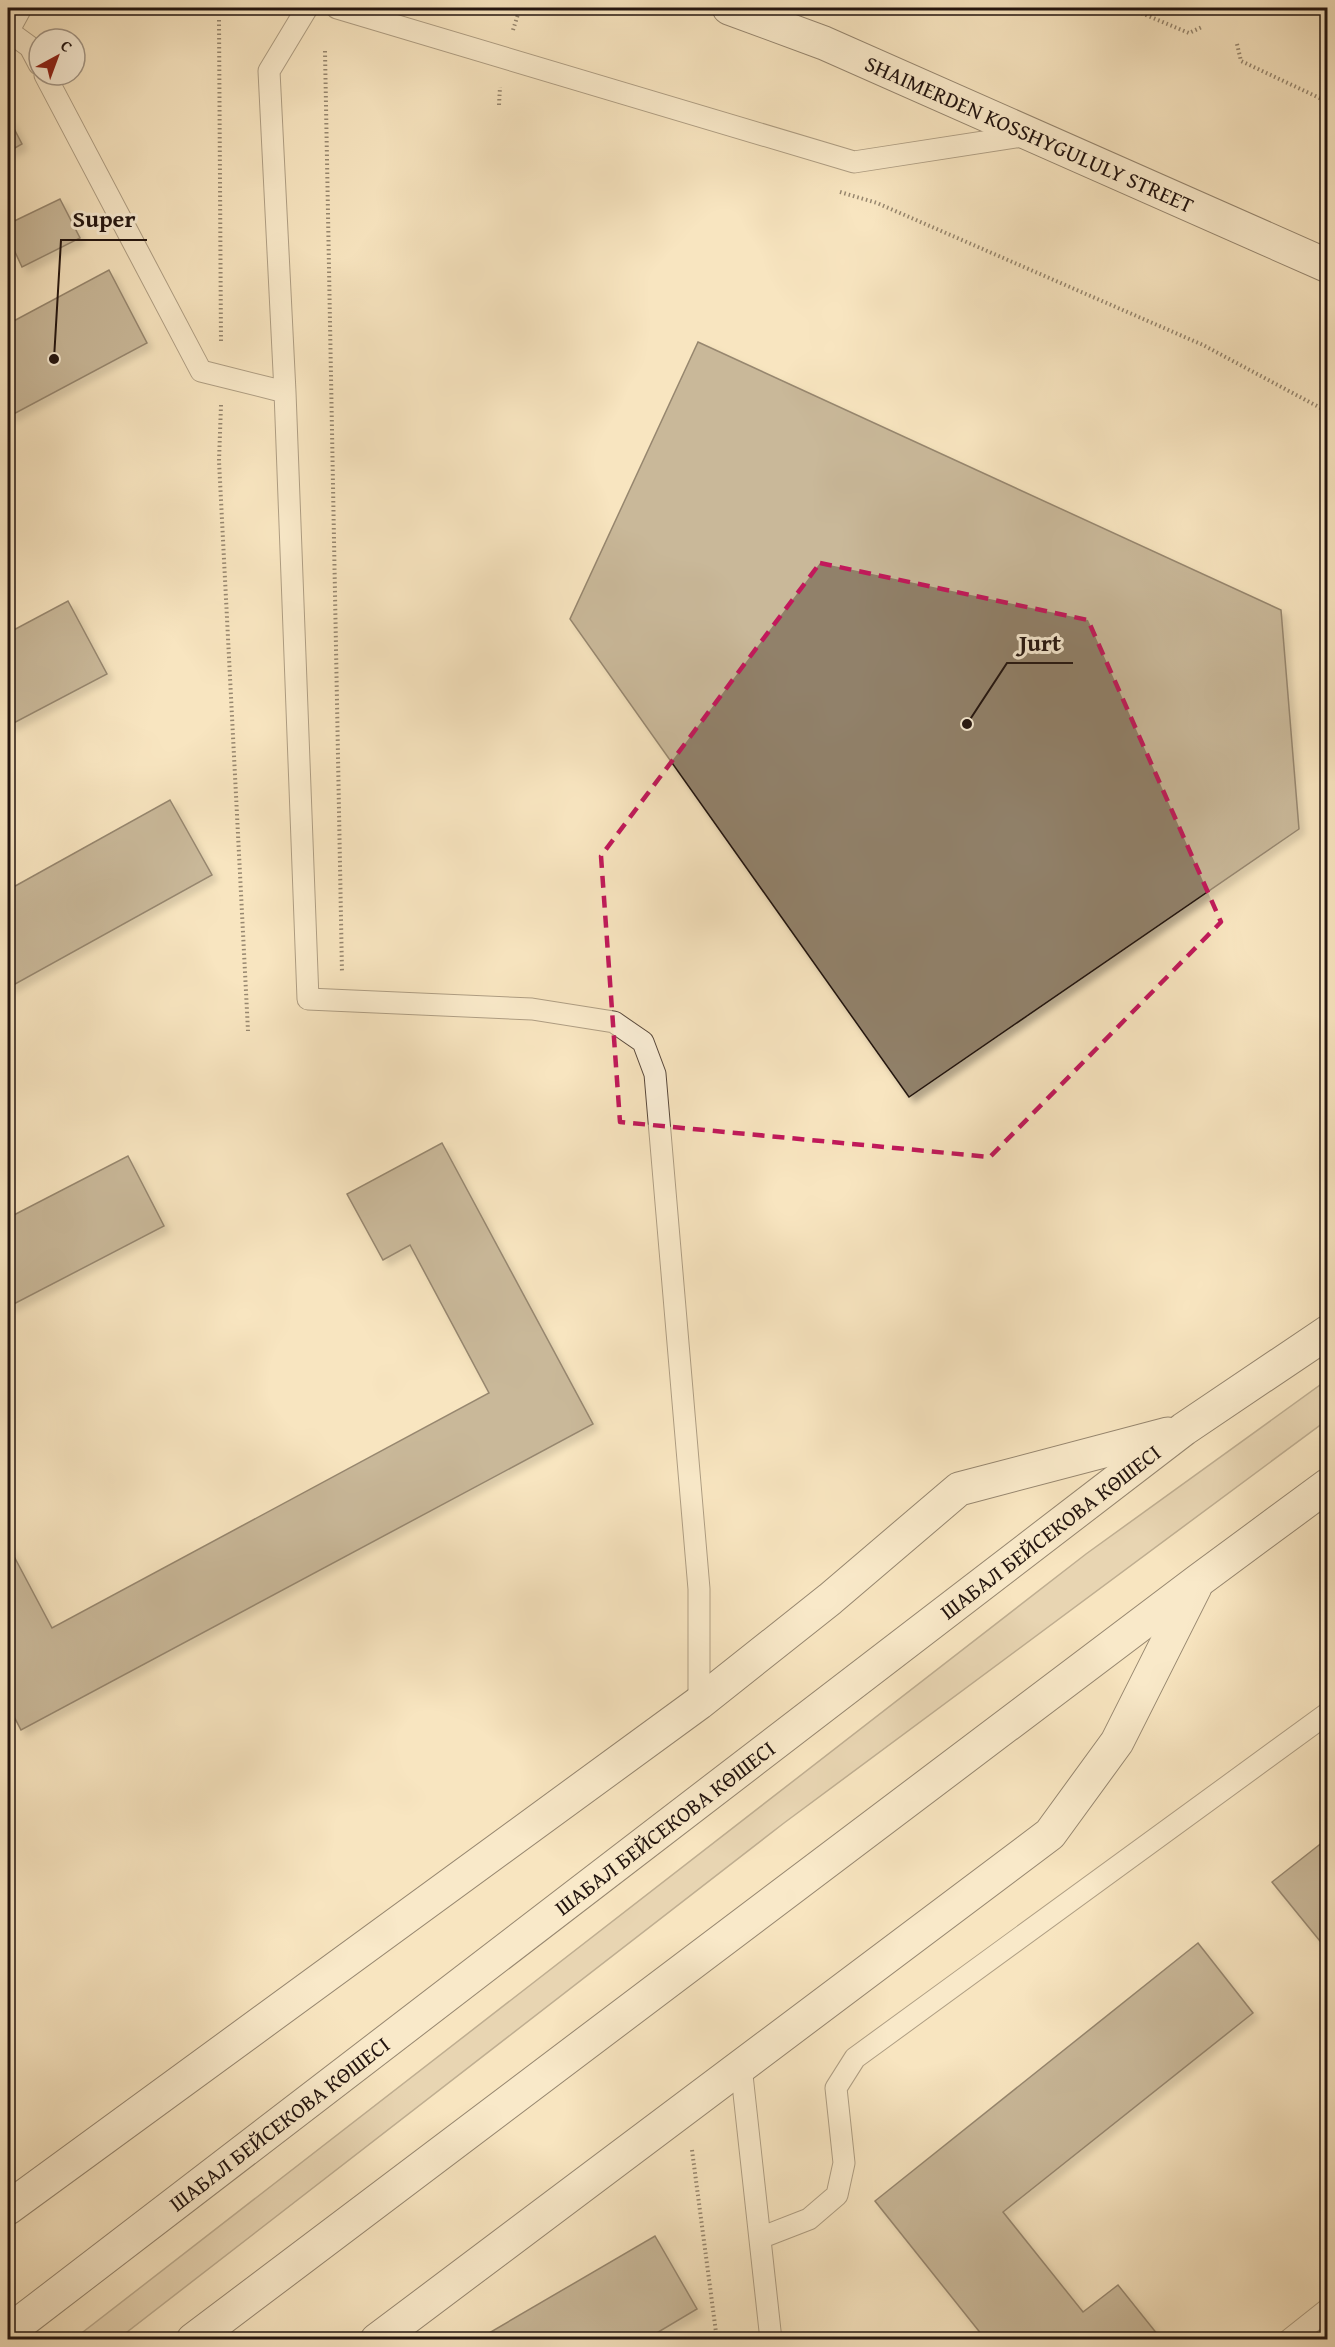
<svg xmlns="http://www.w3.org/2000/svg" width="1335" height="2347" font-family="'Gentium Book Plus',serif">
  <defs>
    <filter id="shadow"><feDropShadow dx="5.5" dy="5.5" stdDeviation="3" flood-color="#0004"/></filter>
  </defs>
  <rect width="100%" height="100%" fill="#f8e5c0"/>
  <filter id="stains"><feTurbulence type="fractalNoise" baseFrequency=".00333" numOctaves="4"/><feColorMatrix values="0 0 0 0 .2 0 0 0 0 .09 0 0 0 0 .02 0 0 0 .5 -.17"/></filter>
  <radialGradient id="worn" r=".72"><stop offset=".6" stop-color="#630" stop-opacity="0"/><stop offset="1" stop-color="#630" stop-opacity=".3"/></radialGradient>
  <path fill="#d4c1a2" stroke="#7b6a58" stroke-width="1.5" d="M1327,1380V1420L784,1823L118,2339H74L1086,1554Z"/>
  <path fill="#91816b" stroke="#22140f" stroke-width="1.5" filter="url(#shadow)" d="M8,117L22,144L8,152Z
    M60,199L80,238L22,267L8,237V224Z
    M109,270L147,343L8,417V324Z
    M698,342L1281,610L1299,829L909,1097L570,619Z
    M68,601L107,674L8,726V633Z
    M170,800L212,875L8,988V890Z
    M442,1143L593,1424L21,1730L8,1705V1545L52,1628L489,1393L410,1245L383,1260L347,1194Z
    M128,1156L164,1226L8,1307V1218Z
    M1328,1838V1951L1272,1882Z
    M1198,1943L1253,2013L1003,2212L1083,2312L1118,2285L1162,2340H986L875,2201Z
    M655,2236L697,2309L645,2340H477Z"/>
  <g fill="none" stroke-linecap="round" stroke-linejoin="round">
    <g stroke="#58483b" stroke-width="23">
      <path id="lane" d="M307,8L269,71L285,392L308,999L532,1009L614,1022L643,1042L655,1074L699,1589V1703
        M337,8L854,162L1029,135
        M9,30L21,8
        M8,31L30,47L39,64
        M45,75L201,371L285,392
        M741,2066L771,2340
        M760,2238L809,2219L837,2195L844,2163L836,2088L855,2058L1328,1713
        M1289,2340L1328,2309"/>
    </g>
    <g stroke="#22140f" stroke-width="35">
      <g id="secondary">
        <path id="s1" d="M729,8L824,43L1328,266"/>
        <path d="M8,2208L699,1703L830,1599L959,1489L1168,1434"/>
        <path id="s2" d="M8,2332L1184,1429L1328,1332"/>
        <path d="M193,2340L1198,1581L1328,1485"/>
        <path d="M377,2340L1050,1834L1117,1742L1195,1587"/>
      </g>
    </g>
    <path stroke="#22140f" stroke-width="4" stroke-dasharray="1.5 3" stroke-linecap="butt" d="M261,8L272,12
      M1129,8L1189,33L1202,27
      M219,20L221,344
      M513,30L520,8
      M1237,44L1241,61L1328,102
      M325,51L342,973
      M499,105L500,87
      M840,192L877,203L1203,345L1328,412
      M221,405L219,461L248,1031
      M692,2150L717,2340"/>
    <use href="#lane" stroke="#faeed6" stroke-width="21"/>
    <use href="#secondary" stroke="#faeed6" stroke-width="33"/>
  </g>
  <path d="M0 0H1335V2347H0ZM820,563L1088,620L1221,922L990,1157L620,1122L601,856Z" fill="#f8e5c0" fill-opacity=".55" fill-rule="evenodd"/>
  <path fill="none" stroke="#c2185b" stroke-width="4.5" stroke-dasharray="12 8" stroke-linejoin="round" d="M820,563L1088,620L1221,922L990,1157L620,1122L601,856Z"/>
  <g text-anchor="middle" stroke-width="6" stroke-linejoin="round" paint-order="stroke">
    <g font-size="22" fill="#22140f" stroke="#faeed6">
      <text dy="8" stroke="none"><textPath href="#s1" startOffset="326">SHAIMERDEN KOSSHYGULULY STREET</textPath></text>
      <text dy="8" stroke="none"><textPath href="#s2" startOffset="1314">ШАБАЛ БЕЙСЕКОВА КӨШЕСІ</textPath></text>
      <text dy="8" stroke="none"><textPath href="#s2" startOffset="828">ШАБАЛ БЕЙСЕКОВА КӨШЕСІ</textPath></text>
      <text dy="8" stroke="none"><textPath href="#s2" startOffset="342">ШАБАЛ БЕЙСЕКОВА КӨШЕСІ</textPath></text>
    </g>
  </g>
  <path fill="none" stroke="#22140f" stroke-width="2" d="M54 359L61 240H147M967 724L1007 663H1073"/>
  <g fill="#22140f" stroke="#faeed6" stroke-width="2">
    <circle cx="54" cy="359" r="6"/>
    <circle cx="967" cy="724" r="6"/>
  </g>
  <g font-size="24" text-anchor="middle" font-weight="bold" fill="#22140f" stroke="#faeed6" stroke-width="6" stroke-linejoin="round" paint-order="stroke">
    <text x="104" y="227">Super</text>
    <text x="1040" y="651">Jurt</text>
  </g>
  <rect width="1335" height="2347" fill="none" stroke="#f8e5c0" stroke-width="30"/>
  <rect x="9" y="9" width="1317" height="2329" fill="none" stroke="#22140f" stroke-width="3"/>
  <rect x="15" y="15" width="1305" height="2317" fill="none" stroke="#22140f" stroke-width="1.5"/>
  <g transform="translate(57 57) rotate(41)"><circle r="28" fill="#faeed6" stroke="#a49786" stroke-width="1.5"/>
  <path d="M0-4.5L10 22L0 15L-10 22Z" fill="#8f2418"/>
  <text y="-9" font-size="16" font-weight="bold" text-anchor="middle" fill="#22140f">С</text>
  </g>
  <rect width="100%" height="100%" filter="url(#stains)"/>
  <rect width="100%" height="100%" fill="url(#worn)"/>
</svg>
